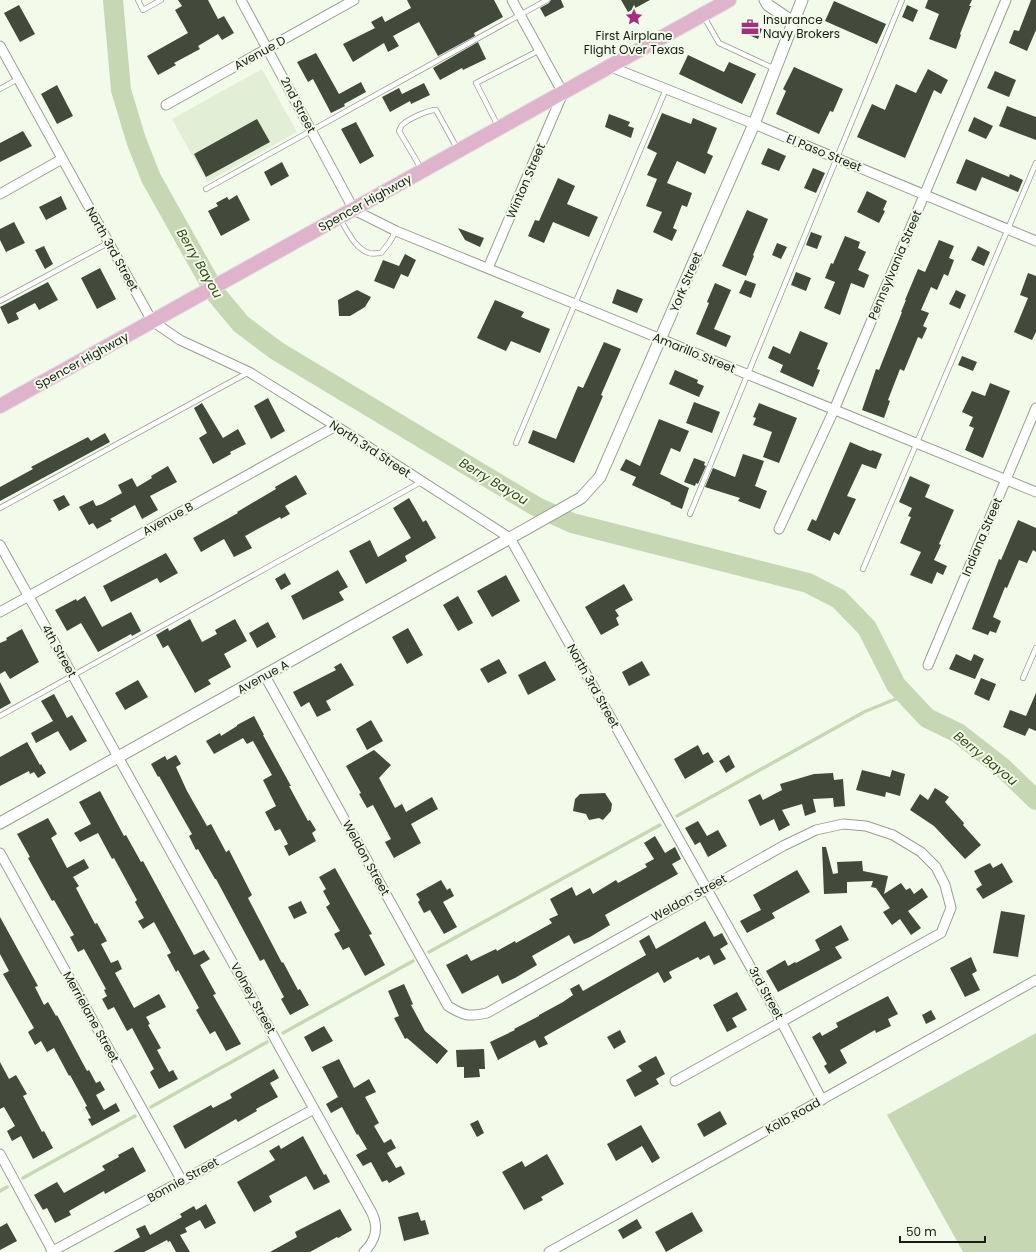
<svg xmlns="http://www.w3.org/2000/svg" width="1036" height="1252" font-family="Poppins,sans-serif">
  <rect width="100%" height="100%" fill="#f2fbe9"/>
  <path fill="#e2efd6" d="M262,69L297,132L207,182L172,119Z"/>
  <path fill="#c5d7b3" d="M1036,1033V1252H963L887,1115Z"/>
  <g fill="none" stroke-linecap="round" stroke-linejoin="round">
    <path stroke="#c5d7b3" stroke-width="3.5" d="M677,816L864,712L905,695
      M429,952L660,825
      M283,1033L413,961
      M151,1107L267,1042
      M23,1178L135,1116
      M0,1191L7,1187"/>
    <path stroke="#c5d7b3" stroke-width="20" d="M113,0L121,90L136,140L151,178L216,294L241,324L277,351L537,507L572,523L808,583L839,599L867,628L896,685L927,718L958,733L1003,768L1036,800"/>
  </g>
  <path fill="#424a3b" d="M178,0H208L218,19L224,16L234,33L222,40L218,34L198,46L200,49L174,63L176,65L158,75L147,56L188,33L175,10L182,6Z
    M407,0H494L503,17L474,33L475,36L438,56L419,22L393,36L399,46L388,52L384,43L353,62L343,44L375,28L371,22L382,16L385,22L411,8Z
    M551,0H561L564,7L545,17L540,8L549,3Z
    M621,0H650L628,12Z
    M928,0H972L969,6H971L960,34L961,35L956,49L929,39L939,14L925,8Z
    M1031,0H1036V30L1027,51L1009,43L1014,30L1019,31Z
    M834,1L886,24L877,44L825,21Z
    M19,5L35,34L20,42L4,13Z
    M907,5L918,10L913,22L902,17Z
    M746,22L762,29L758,39L742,32Z
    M478,42L486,59L463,70L462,68L440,80L433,68Z
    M316,53L339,94L361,82L366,92L344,104L345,106L331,113L313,79L308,82L297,62Z
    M688,55L724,72L729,62L756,74L742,104L679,74Z
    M794,67L843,89L833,112L830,111L819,134L776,114L786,91L783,89Z
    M928,69L948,80L941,94L934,90L905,158L857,137L872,104L885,110L896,84L916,93Z
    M995,71L1016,80L1009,97L987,88Z
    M424,83L430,95L411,104L410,101L390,112L382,97L399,88L402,94Z
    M57,85L73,116L57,124L41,94Z
    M1007,106L1036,117V140L999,126Z
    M662,113L691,124L693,118L717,128L707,153L713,156L705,174L677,161L667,183L692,193L687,207L682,205L673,228L677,230L672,241L653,232L662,212L646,206L657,179L647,175L657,153L647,148Z
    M609,114L630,122L628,126L634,128L631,138L605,127Z
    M974,117L993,126L986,139L968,131Z
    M257,119L270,142L206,177L194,154Z
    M356,122L374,156L360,164L341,129Z
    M23,131L32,146L0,162V143Z
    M768,148L786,156L779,171L761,164Z
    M966,159L1009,177L1010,174L1023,180L1018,192L982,177L976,191L956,183Z
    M282,162L289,176L271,186L264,172Z
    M813,168L825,173L816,193L804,188Z
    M558,178L575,186L567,204L598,217L589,237L553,222L544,243L528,236L535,220L539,221Z
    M867,191L887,201L883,210L885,211L879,223L857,212Z
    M237,195L250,220L221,236L208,211L218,206L216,203L227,197L229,200Z
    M61,196L67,209L46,220L39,207Z
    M747,210L768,219L753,255L754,256L746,276L722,266Z
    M14,222L25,243L6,252L0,240V229Z
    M458,228L484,238L480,247L465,240Z
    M811,232L822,236L817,249L806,245Z
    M845,236L860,242L858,248L866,252L858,270L869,275L864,288L851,283L840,315L824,308L835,282L825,278L831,263L833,264Z
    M939,240L954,246L949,258L954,260L948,276L944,274L937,290L931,287L921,310L929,313L923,326L927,328L922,339L918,337L904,371L900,369L888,400L890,401L884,418L862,410L876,369L879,370L902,312H901L906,300H905L918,269L925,272Z
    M777,243L787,247L781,259L772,255Z
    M44,246L53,264L45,269L35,250Z
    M978,246L990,252L984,266L971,260Z
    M405,254L416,260L408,277L401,274L394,289L374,281L383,260L399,266Z
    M100,268L116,299L97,309L81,278Z
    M796,272L811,278L806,291L791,285Z
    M1028,273L1036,276V332L1032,340L1014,332L1028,298L1020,295Z
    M745,280L756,284L751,298L739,293Z
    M48,282L58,300L39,310L35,303L16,313L19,319L8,324L0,307Z
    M715,283L731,290L714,329L731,336L726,347L696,334L709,303L707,302Z
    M617,289L643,299L637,313L612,303Z
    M357,290L371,297L365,307L350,316H339L338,300Z
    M956,290L966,295L960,309L949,304Z
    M495,300L524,312L521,317L550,329L540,353L511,341L506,351L477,338Z
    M800,331L828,343L817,369L820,370L813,387L780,372L783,365L768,358L773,346L790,354Z
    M604,342L621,349L601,395L603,396L574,463L528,443L533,430L556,439L578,386L583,388Z
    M962,356L977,362L973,371L958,365Z
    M675,370L698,380L697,383L704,386L699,397L669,384Z
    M990,383L1010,391L983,458L965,450L974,428L969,426L973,417L962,412L972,391L985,396Z
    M268,398L285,431L271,439L254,406Z
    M694,402L720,412L712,433L686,423Z
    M202,403L223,438L238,429L246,444L230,452L231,454L213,464L199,438L207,433L194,408Z
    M759,403L797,418L779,463L763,457L772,432L753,425L756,418L753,417Z
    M659,419L689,431L680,452L671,448L660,474L689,488L682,509L670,504L671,503L632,485L636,477L620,470L626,459L640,466Z
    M105,433L110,442L0,501V487L33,469L31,467L88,437L91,441Z
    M850,442L871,451L872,450L882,454L876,469L862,464L847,496L856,499L839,535L834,532L830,541L807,530L812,519L816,521Z
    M743,454L764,461L755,486L767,491L760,509L738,501L740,498L705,487L713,468L735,477Z
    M694,458L705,462L704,465L706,466L698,484L696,483L695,486L684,482Z
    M168,466L177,482L150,496L158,510L142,519L135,505L110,519L112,521L97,529L93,523L89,525L79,507L93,500L96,506L102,504L122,493L118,485L132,478L137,487L152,478L151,476Z
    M296,475L307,494L285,506L290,514L281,519L280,517L245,536L252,548L234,557L224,539L201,552L193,538L238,513L237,512L276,489L275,487Z
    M910,476L930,485L925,497L954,510L939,544L941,545L934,560L947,566L943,575L937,572L932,584L910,575L921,552L900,543L911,517L908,516L912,508L899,502Z
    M64,495L70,505L59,511L53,500Z
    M409,498L423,522L426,520L436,538L405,556L407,561L366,584L349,551L370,540L378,557L411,538L393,508Z
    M1018,520L1036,528V552L1033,550L1027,563L1019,560L1007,588L1005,587L993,617L1001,621L996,633L990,631L988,635L972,629L999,559L1001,560Z
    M166,553L178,573L160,583L157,578L111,602L103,586Z
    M338,570L348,587L339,592L344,600L303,620L291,596Z
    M285,573L291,584L281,590L275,579Z
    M506,575L520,601L492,617L477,591Z
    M624,584L633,600L615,610L619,616L616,618L619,625L601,635L585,607Z
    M85,596L102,627L131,612L141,631L132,636L131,634L98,652L81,623L67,631L55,610L76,599L77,601Z
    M458,596L473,623L458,631L443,605Z
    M190,619L202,642L217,634L215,630L235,619L247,641L224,654L231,667L208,680L211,684L195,693L168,645L163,648L156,635L168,628L169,631Z
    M268,622L276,637L257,648L249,633Z
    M408,628L423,655L407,664L392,637Z
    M22,629L39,662L10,679L5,671L0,674V643L7,640L6,638Z
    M956,654L971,661L974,654L984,659L975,679L949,669Z
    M499,659L507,673L488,683L480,669Z
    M545,661L556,680L528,695L518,675Z
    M642,661L650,675L629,686L622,672Z
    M341,663L354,685L326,701L331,710L317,717L309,702L301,707L293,692L336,670L334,667Z
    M981,678L996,684L989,701L974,694Z
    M138,680L148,697L125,710L115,693Z
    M0,682L11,703L0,709Z
    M1036,693V731L1029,728L1025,736L1003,727L1010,710L1026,716Z
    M54,694L67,718L72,715L87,741L70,751L58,731L36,743L31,733L53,721L41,701Z
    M254,716L264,735H263L291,786H289L308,821L310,820L316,830L312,833L316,841L289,856L284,846L288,844L280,829L275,831L265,812L276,806L263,780L272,775L253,741L247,744L243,738L214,754L206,741L220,733L221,736L237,726V725Z
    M371,720L383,741L367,750L356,729Z
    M27,742L40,765L41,764L46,773L38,778L34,772L30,774L29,771L0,786V757Z
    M698,745L703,755L708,752L714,762L685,779L674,759Z
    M374,750L391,765L379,778L395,808L402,804L406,812L432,797L438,809L411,824L421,843L394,858L385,842L391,839L373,805L367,808L359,794L361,793L346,766Z
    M176,755L181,764L176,767L187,791L207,826L211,824L226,852L229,850L252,895L248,898L282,963L283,962L298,990L300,989L309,1005L290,1015L281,999L284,997L264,959L260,961L216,879H215L198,849L196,850L189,836L192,834L159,776L158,777L151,764L165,756L167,760Z
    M729,755L735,767L726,773L719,761Z
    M862,770L890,777L892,770L905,774L900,796L886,792L885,797L856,790Z
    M833,773L834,780L843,779L845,806L834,807L833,798L813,799L816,812L805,816L802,804L782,810L790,825L779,831L774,819L760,826L748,800L760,794L763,800L782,790L780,784L814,774Z
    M935,788L949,797L945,802L964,823L963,825L981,845L965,859L934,826L910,810L920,794L928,800Z
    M100,791L124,836L126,835L141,862L143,861L194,955L204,950L210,959L200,965L216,994L213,995L241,1044L226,1051L215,1031L210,1034L196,1010L199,1008L178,970L176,972L167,955L171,953L154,922L143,929L138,921L144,918L135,902L137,900L114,858L112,859L98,833L80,842L74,833L91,824L79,802Z
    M605,793L612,804L611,811L603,820L599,818L589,820L586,814L573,811L575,799L580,794Z
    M48,818L57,834L51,838L67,868L84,859L89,868L73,877L79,886L76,888L95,924L97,923L107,941L101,944L111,963L118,960L122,969L115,973L134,1008L159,994L166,1007L146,1017L150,1024L148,1025L161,1048L157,1050L169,1072L173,1070L178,1079L159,1089L150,1072L154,1069L132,1028L127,1031L114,1007L108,1010L102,999L107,996L104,990L106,989L84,949L78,952L70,937L74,935L54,900L52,901L38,876L28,858L30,857L17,834Z
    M698,821L707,836L718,830L727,846L708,857L700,842L695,845L685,828Z
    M655,836L665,853L675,847L681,859L672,864L678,874L605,915L610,925L590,937L574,944L569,935L532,956L537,965L515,978L502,984L498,975L462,994L446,965L467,954L471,961L496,949L497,951L515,941L516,943L552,923L549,919L558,915L550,899L572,887L576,896L590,888L593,894L616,880L618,883L647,867L645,864L654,859L644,843Z
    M822,847H826L833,874L838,873L837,862L862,861L863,871L888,876L884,894L901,883L906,890L910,888L914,894L922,888L928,897L908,911L921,928L911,935L900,919L892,925L883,912L890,908L876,888L871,887L873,881L847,882V893L824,894Z
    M990,863L993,868L1002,863L1013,882L983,899L976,889L982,885L974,871Z
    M335,868L372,934L369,935L385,965L365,976L349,947L343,950L334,934L340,931L326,907L330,904L323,891L326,889L319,877Z
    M797,870L810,892L772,913L775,918L747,933L740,921L761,910L753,895Z
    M441,880L447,890L450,888L454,896L443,902L457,927L444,934L430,910L424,913L418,902L420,900L416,894Z
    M301,901L307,913L294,919L288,907Z
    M1001,911L1025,915L1018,957L993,953Z
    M0,917L38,986L35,987L44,1005L48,1002L56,1016L57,1015L87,1071L89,1070L96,1083L100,1081L105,1090L96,1095L104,1110L116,1103L120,1111L92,1126L88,1119L91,1118L85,1107L87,1106L70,1075L69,1076L54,1048L47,1052L41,1041L35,1045L28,1032L34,1028L3,974L9,971L0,954Z
    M705,921L714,937L722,933L728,944L720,949L726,959L714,965L709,955L700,960L698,957L669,972L672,978L664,983L658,972L544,1037L548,1044L539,1048L535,1040L498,1060L490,1042L515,1030L514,1029L539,1016V1015L563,1002L573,995L570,989L579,984L583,991L646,955L639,941L649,935L656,949Z
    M841,925L849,940L835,947L842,958L778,992L766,971L785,960L788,966L795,962L796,963L820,950L815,940Z
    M971,957L977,971L972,974L980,990L965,997L950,968Z
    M404,984L413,1004L411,1005L425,1031L448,1051L437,1064L407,1038L405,1039L394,1018L399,1016L388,991Z
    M737,992L747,1010L732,1018L737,1027L727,1032L713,1005Z
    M888,996L898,1014L888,1019L891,1026L876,1033L875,1030L840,1050L847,1063L829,1074L824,1066L827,1064L812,1037L820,1032L822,1036L838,1027L836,1023Z
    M931,1010L936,1019L926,1024L922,1015Z
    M324,1026L333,1041L312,1052L304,1037Z
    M620,1030L626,1042L614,1049L607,1037Z
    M484,1049L485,1069H479L480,1077L464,1078V1067H457L456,1050Z
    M656,1056L665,1074L656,1079L659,1084L635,1097L626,1080L642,1071L638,1066Z
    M339,1059L354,1088L369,1079L376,1092L365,1097L379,1123L374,1126L384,1143L391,1139L396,1148L387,1153L396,1168L401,1166L405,1174L389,1183L387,1180L382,1182L371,1162L363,1166L356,1155L367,1149L358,1134L357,1135L342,1107L331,1113L326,1104L338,1097L322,1067Z
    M0,1062L9,1079L16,1075L27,1094L23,1096L42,1132L44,1131L53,1148L33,1159L21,1136L12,1141L7,1131L15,1126L4,1107L0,1109Z
    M274,1069L279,1078L270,1083L278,1097L256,1109L257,1111L238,1122L236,1119L185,1149L173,1126L211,1105L213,1108L232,1098L230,1094Z
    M720,1111L727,1124L704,1137L697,1124Z
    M478,1120L484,1133L477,1137L470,1124Z
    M641,1125L660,1158L652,1163L642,1146L616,1161L607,1144Z
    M303,1136L324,1175L326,1174L330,1182L314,1190L306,1176L269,1196L272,1202L254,1212L237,1182L275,1160L269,1151L279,1145L281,1149Z
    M133,1147L146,1171L105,1194L104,1191L69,1211L71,1215L55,1223L47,1208L43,1210L34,1195L57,1182L64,1193L105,1170L102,1166L119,1157L118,1155Z
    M547,1154L564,1184L541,1197L543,1200L524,1210L502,1172L522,1161L525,1167Z
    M206,1204L216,1223L205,1229L200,1220L185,1228L187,1232L180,1235L190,1252H176L170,1241L168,1242L167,1240L144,1252H113L140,1237L136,1229L145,1225L150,1235L182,1217L180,1214L194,1206L196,1210Z
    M340,1209L352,1230L338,1238L337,1237L310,1252H270L297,1237L295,1232Z
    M418,1212L421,1221L425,1220L429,1234L404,1241L398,1217Z
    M692,1212L703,1231L666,1252L655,1232Z
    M637,1219L642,1228L623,1239L618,1230Z
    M7,1223L17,1241L0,1250V1227Z"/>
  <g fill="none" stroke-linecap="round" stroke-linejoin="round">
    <g stroke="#98a090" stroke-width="6">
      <path id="service" d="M138,0L143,10L161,0
        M704,17L719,43L775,69
        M0,89L18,79
        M498,126L476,83L540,50
        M422,170L399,131C400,129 401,126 402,125C408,119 428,110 436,110L458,150
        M206,189L547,0
        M340,219C347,230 355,249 369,253C372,254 377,253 381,253L389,243L396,231
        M0,301L108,243
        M516,443L666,89
        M0,508L249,372
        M690,514L902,0
        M863,569L1036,163
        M1023,678L1036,648
        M0,716L421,482"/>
    </g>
    <g stroke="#98a090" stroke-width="11">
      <path id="minor" d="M241,0L354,210L396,231L1036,492
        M0,46L152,321L180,340L249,372L336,426L510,538L782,1023L822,1100
        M611,67L754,124L1036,241
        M166,105L354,0
        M0,194L62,159
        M488,268L563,93L512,0
        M779,529L834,410L1006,0
        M0,545L372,1213C379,1228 376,1240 364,1252
        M0,612L336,426
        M928,665L1036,408
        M265,676L448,1006C464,1016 469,1017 487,1013L783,846L816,830L843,824L866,826L893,835L921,852L936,867L945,885L951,908L941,933L675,1081
        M0,853L182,1181
        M0,1154L53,1252
        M51,1252L314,1109
        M549,1252L1036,980"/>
    </g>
    <g stroke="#98a090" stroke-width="13">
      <path id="tertiary" d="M765,0L768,5L793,22
        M0,823L510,538L581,498L600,477L754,124L802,0"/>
    </g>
    <g stroke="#dfdfde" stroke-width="16">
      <path id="primary" d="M0,406L729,0"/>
    </g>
    <use href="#service" stroke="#fff" stroke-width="4.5"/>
    <use href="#minor" stroke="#fff" stroke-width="9"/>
    <use href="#tertiary" stroke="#fff" stroke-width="11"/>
    <use href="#primary" stroke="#dfb3cc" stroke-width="14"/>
  </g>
  <defs>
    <g id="sight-bare" transform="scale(1.38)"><path d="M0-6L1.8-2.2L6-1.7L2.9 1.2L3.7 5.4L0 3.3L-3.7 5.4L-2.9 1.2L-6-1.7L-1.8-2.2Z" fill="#a92d7f" stroke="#f2fbe9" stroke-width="2.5" paint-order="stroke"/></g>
    <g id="office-bare" transform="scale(1.38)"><path d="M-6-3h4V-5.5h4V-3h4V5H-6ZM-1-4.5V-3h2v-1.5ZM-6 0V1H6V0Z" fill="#a92d7f" stroke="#f2fbe9" stroke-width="2.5" paint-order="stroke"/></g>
  </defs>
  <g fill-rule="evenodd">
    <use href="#sight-bare" x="634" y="17"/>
    <use href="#office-bare" x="750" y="27"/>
  </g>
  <g text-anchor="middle" stroke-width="4" stroke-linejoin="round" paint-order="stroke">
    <g font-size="12" fill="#191d16" stroke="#f2fbe9" text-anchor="start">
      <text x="763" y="24">Insurance<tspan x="763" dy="14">Navy Brokers</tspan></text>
      <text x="634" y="40" text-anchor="middle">First Airplane<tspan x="634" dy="14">Flight Over Texas</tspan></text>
    </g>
    <g font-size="12" fill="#191d16" stroke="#f2fbe9">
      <text transform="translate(260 53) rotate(-29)" y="4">Avenue D</text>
      <text transform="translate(298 105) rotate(62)" y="4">2nd Street</text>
      <text transform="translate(824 153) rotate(22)" y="4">El Paso Street</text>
      <text transform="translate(526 181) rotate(-67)" y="4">Winton Street</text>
      <text transform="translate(365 203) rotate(-29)" y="4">Spencer Highway</text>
      <text transform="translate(112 249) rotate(61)" y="4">North 3rd Street</text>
      <text transform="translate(895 265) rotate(-67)" y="4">Pennsylvania Street</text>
      <text transform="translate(686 282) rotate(-67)" y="4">York Street</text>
      <text transform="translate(694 353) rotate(22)" y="4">Amarillo Street</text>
      <text transform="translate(82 361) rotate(-29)" y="4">Spencer Highway</text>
      <text transform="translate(370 449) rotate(33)" y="4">North 3rd Street</text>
      <text transform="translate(168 519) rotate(-29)" y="4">Avenue B</text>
      <text transform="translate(982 537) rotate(-67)" y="4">Indiana Street</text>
      <text transform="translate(59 651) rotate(61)" y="4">4th Street</text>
      <text transform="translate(263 677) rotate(-29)" y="4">Avenue A</text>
      <text transform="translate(593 686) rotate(61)" y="4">North 3rd Street</text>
      <text transform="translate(366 858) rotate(61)" y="4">Weldon Street</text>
      <text transform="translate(689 898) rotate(-29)" y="4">Weldon Street</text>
      <text transform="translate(766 993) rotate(61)" y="4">3rd Street</text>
      <text transform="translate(253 998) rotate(61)" y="4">Volney Street</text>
      <text transform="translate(91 1017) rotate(61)" y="4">Merrielane Street</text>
      <text transform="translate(793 1116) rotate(-29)" y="4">Kolb Road</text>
      <text transform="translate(183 1180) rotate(-29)" y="4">Bonnie Street</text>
    </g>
    <g font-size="13" font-style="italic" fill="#314812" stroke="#f2fbe9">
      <text transform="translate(200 263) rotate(60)" y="5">Berry Bayou</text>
      <text transform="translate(494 481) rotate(31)" y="5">Berry Bayou</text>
      <text transform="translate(986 758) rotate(39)" y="5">Berry Bayou</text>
    </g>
  </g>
  <path d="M900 1236v6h85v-6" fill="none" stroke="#191d16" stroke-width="2"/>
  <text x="906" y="1236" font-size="12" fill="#191d16" stroke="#f2fbe9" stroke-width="3" paint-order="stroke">50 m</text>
</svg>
